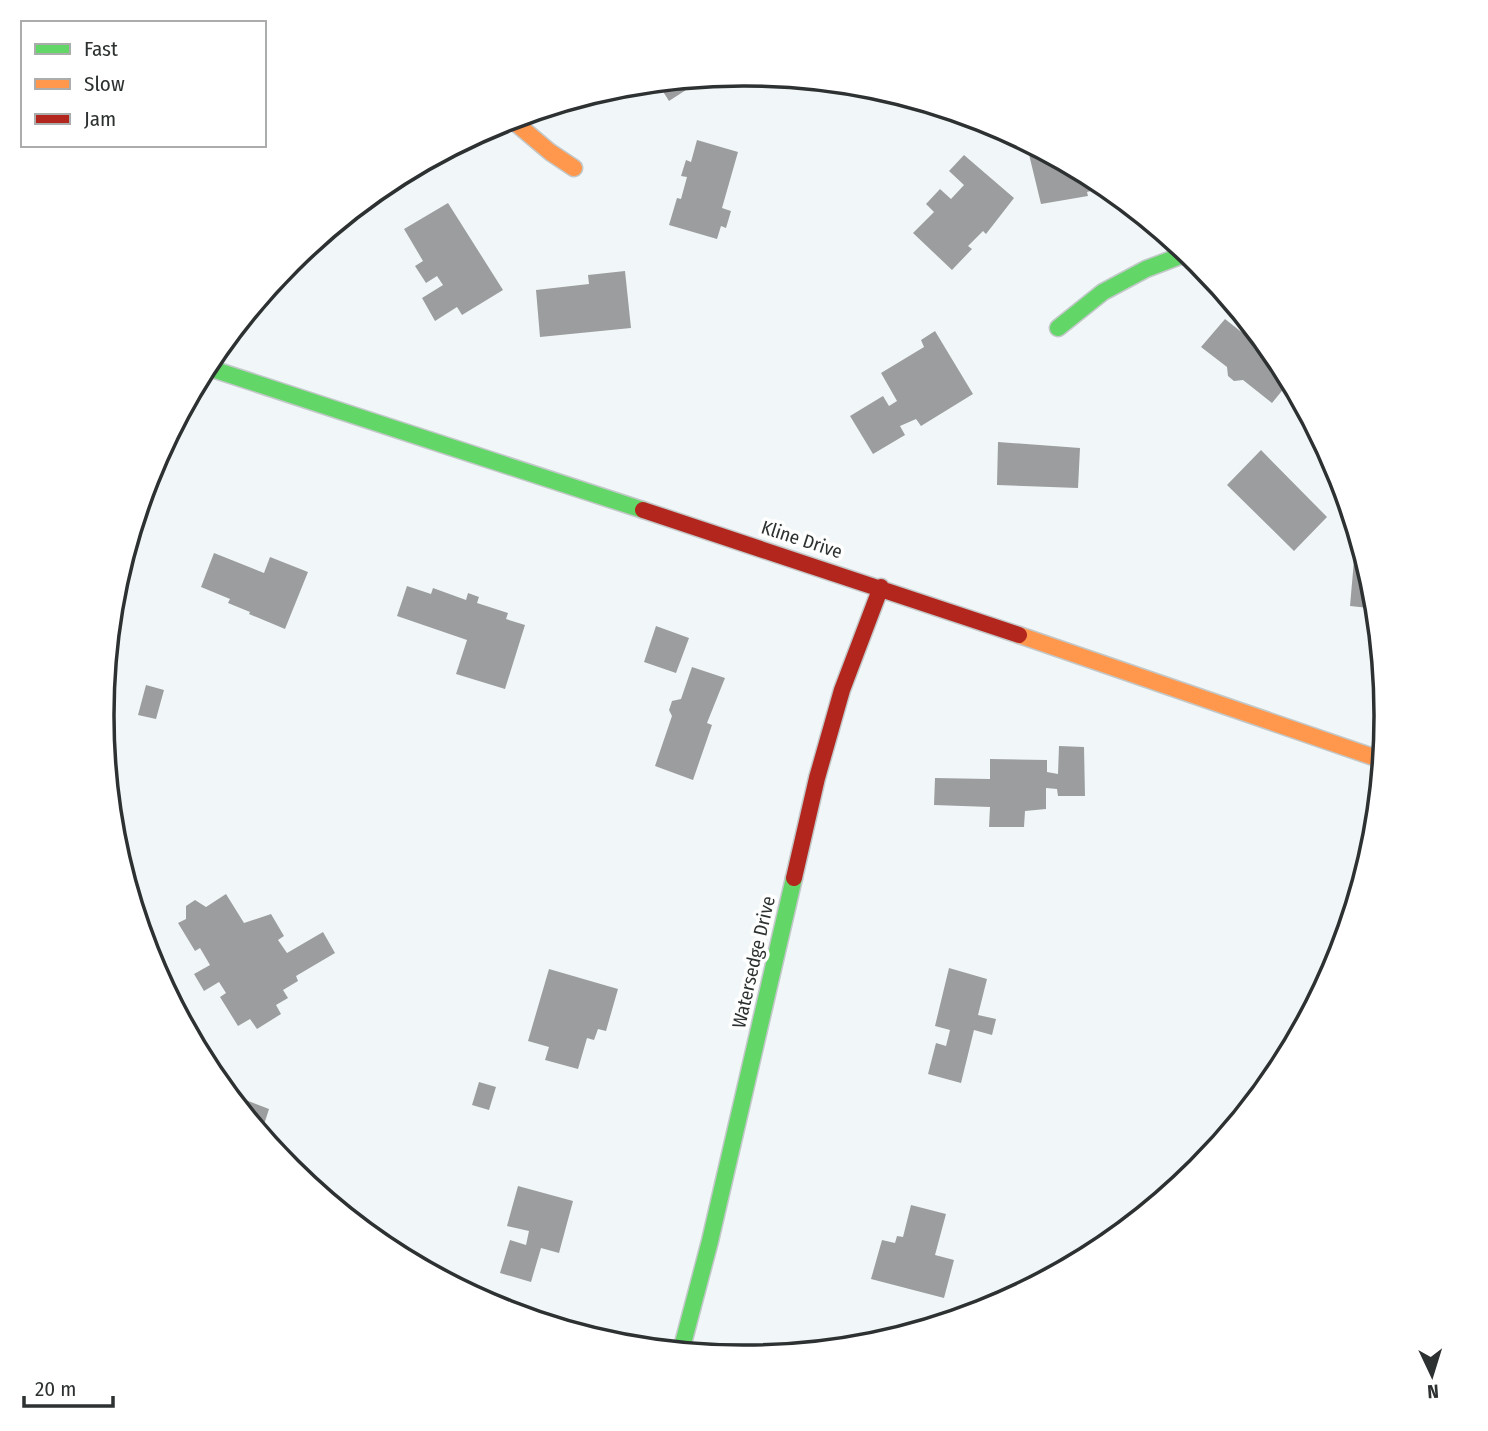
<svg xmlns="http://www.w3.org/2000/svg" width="1488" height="1431" font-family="'Fira Sans Condensed',sans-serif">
  <rect width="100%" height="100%" fill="#f1f7f8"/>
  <path fill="#9c9d9e" d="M706,77L669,101L657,82Z
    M697,140L738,152L722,208L731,211L726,228L721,226L717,239L669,225L677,198L681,199L687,177L681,176L686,160L691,162Z
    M1026,142L1101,182L1107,187L1087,192L1088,196L1041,204Z
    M964,155L1014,198L986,234L983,231L968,246L972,249L952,270L913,233L934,212L926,204L940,189L951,199L964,185L949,171Z
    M434,157L437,161L392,190L388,181Z
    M448,203L503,290L462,315L457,307L435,321L422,298L443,285L437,276L426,283L415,266L423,261L404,229Z
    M625,271L631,328L540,337L536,290L589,284L588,275Z
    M1225,319L1249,338L1254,332L1278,359L1290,381L1272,403L1243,380L1234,381L1228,376L1227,367L1201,347Z
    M935,331L973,394L921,426L916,419L900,426L905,435L873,454L850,416L883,396L889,406L897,401L881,373L924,347L921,340Z
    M998,442L1080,448L1078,488L997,485Z
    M1261,450L1327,517L1294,551L1227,485Z
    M214,553L264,573L270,557L308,572L285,629L249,614L250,612L228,603L230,599L201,587Z
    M1354,560L1365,561L1374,591L1377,628L1368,627L1369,608L1350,606Z
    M407,586L431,594L433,588L466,600L468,593L479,597L477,603L508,613L506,619L525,625L505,689L456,674L467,640L397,616Z
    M656,626L689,638L676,673L644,662Z
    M692,667L725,678L707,723L712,725L693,780L655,766L672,716L669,710L672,701L681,699Z
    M146,685L164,690L156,719L138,715Z
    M1059,746L1084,747L1085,796H1058L1057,789L1046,788V809L1025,811L1024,827H989L990,807L934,805L935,778L990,779V759L1047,760V772L1058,774Z
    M226,894L244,923L271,914L284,936L278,940L287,953L323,932L335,953L296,976L298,981L283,990L288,998L276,1005L281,1014L257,1029L250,1019L238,1026L220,997L226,993L219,982L204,991L194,974L210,965L200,948L195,951L178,923L186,919V906L195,900L206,907Z
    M949,968L987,979L978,1015L996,1019L992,1035L974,1030L961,1083L928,1074L936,1043L946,1046L950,1030L935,1026Z
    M549,969L618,989L606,1031L598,1029L594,1040L587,1038L578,1069L545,1060L549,1047L528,1041Z
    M479,1082L496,1087L489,1110L472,1105Z
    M228,1093L269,1109L261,1134L240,1109Z
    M518,1186L573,1201L559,1253L541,1248L531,1282L500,1273L510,1240L526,1245L529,1231L507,1226Z
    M911,1205L946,1214L935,1255L954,1260L944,1298L871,1279L882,1240L895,1243L897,1236L903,1237Z"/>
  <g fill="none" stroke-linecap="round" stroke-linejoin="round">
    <g stroke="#c3c8c9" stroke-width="19">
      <path id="fast" d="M1058,328L1103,292L1146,269L1188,253
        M206,367L643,510
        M681,1351L710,1241L794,878"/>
    </g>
    <g stroke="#c3c8c9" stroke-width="19">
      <path id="slow" d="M511,119L550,152L574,168
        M1019,635L1382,760"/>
    </g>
    <g stroke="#c3c8c9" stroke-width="19">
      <path id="jam" d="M643,510L1019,635
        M794,878L817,778L842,690L881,587"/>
    </g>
    <use href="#fast" stroke="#63d668" stroke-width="16"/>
    <use href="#slow" stroke="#ff974d" stroke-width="16"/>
    <use href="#jam" stroke="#b3261e" stroke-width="16"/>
  </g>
  <g text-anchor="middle" stroke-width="7" stroke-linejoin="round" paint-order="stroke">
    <g font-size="19" fill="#2d3132" stroke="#fff">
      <text transform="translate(802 539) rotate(18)" y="7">Kline Drive</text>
      <text transform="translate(753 962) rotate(-77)" y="7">Watersedge Drive</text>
    </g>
  </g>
  <path d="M0 0H1488V1431H0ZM743 86H745A629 629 0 0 1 1374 715V716A629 629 0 0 1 745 1345H743A629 629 0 0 1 114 716V715A629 629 0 0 1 743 86Z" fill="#fff" fill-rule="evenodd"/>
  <path fill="none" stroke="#2d3132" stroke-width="3.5" d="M743 86H745A629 629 0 0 1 1374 715V716A629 629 0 0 1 745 1345H743A629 629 0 0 1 114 716V715A629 629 0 0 1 743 86Z"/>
  <rect x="21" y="21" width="245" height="126" fill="#ffffff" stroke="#abadad" stroke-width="2"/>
  <rect x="35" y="44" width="35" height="10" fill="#63d668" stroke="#abadad" stroke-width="2"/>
  <text x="84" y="56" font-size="21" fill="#2d3132">Fast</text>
  <rect x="35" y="79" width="35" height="10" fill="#ff974d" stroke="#abadad" stroke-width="2"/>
  <text x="84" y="91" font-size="21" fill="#2d3132">Slow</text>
  <rect x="35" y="114" width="35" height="10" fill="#b3261e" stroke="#abadad" stroke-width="2"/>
  <text x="84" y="126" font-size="21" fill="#2d3132">Jam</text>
  <g transform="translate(1432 1375) rotate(176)" stroke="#ffffff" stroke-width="5" paint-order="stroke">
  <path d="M0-5L12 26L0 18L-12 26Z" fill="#2d3132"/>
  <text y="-10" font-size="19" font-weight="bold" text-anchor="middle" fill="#2d3132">N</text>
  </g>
  <path d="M24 1396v10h89v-10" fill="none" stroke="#2d3132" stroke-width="3.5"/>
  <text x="35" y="1396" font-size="21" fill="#2d3132" stroke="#ffffff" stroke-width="5" paint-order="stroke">20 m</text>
</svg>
